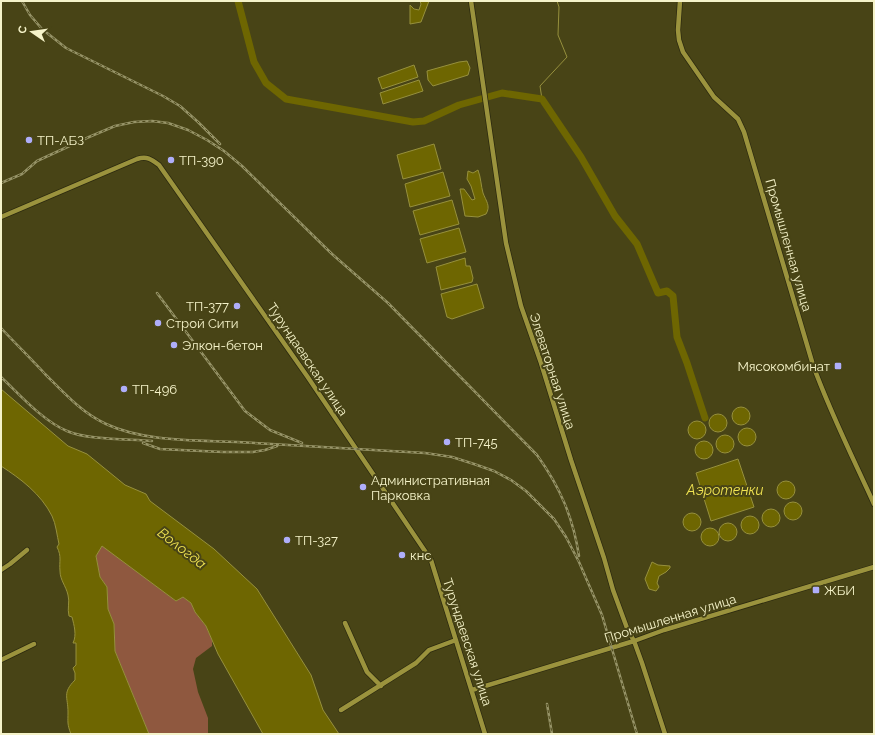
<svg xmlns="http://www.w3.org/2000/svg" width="875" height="735" font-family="Raleway,sans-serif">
  <rect width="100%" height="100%" fill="#484416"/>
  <path fill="#8f583f" d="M102,545L176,601L183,597L191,603L195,612L206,626L212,640V646L196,658L193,669L198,692L208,718V734H149L115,651L114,624L108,609L107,587L100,577L96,556Z"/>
  <path fill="#6e6601" stroke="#96903d" d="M420,1H429L421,22L410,24V5L414,9L419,10L421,4Z
    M467,61L470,68L468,75L433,86L428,80L427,71L459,62Z
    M414,65L418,77L382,89L378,78Z
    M419,80L423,91L383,104L380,93Z
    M434,144L441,169L403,179L397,155Z
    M478,170C481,178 481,186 483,193C486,201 491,206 486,214L478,217L465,216L460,189H464L472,200L475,199L471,186L467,179L468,171L473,173Z
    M443,172L450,196L410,207L405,184Z
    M452,200L459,224L420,235L413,211Z
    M459,228L466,252L427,263L420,239Z
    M465,258L466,266H470L473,278L472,282L441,290L436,267Z
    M477,284L484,308L452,319L447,317L441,294Z
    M1,389L68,446L87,454L125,485L146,494L150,501L214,549L257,589L311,675L323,710L339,734H263L218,654L206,626L195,612L191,603L183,597L176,601L102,546L96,556L100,577L107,587L108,609L114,624L115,651L149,734H71C67,724 68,722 68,712C68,697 62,693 75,680V673L73,668L76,665V643H73C77,635 74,625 72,617L69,616C67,608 70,602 68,595C66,586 60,580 60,571C59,561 62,557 57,547L59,544C57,536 56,524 52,516C41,494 21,479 1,466Z
    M732 416a9 9 0 1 1 18 0a9 9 0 1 1-18 0Z
    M709 423a9 9 0 1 1 18 0a9 9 0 1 1-18 0Z
    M688 430a9 9 0 1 1 18 0a9 9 0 1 1-18 0Z
    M738 437a9 9 0 1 1 18 0a9 9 0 1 1-18 0Z
    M716 444a9 9 0 1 1 18 0a9 9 0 1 1-18 0Z
    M695 450a9 9 0 1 1 18 0a9 9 0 1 1-18 0Z
    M738,459L754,507L711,521L696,473Z
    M777 490a9 9 0 1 1 18 0a9 9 0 1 1-18 0Z
    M784 511a9 9 0 1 1 18 0a9 9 0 1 1-18 0Z
    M762 518a9 9 0 1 1 18 0a9 9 0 1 1-18 0Z
    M683 522a9 9 0 1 1 18 0a9 9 0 1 1-18 0Z
    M741 525a9 9 0 1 1 18 0a9 9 0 1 1-18 0Z
    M719 532a9 9 0 1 1 18 0a9 9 0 1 1-18 0Z
    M701 537a9 9 0 1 1 18 0a9 9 0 1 1-18 0Z
    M652,562L658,565L670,566V568L666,572L659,576L657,583L659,587L656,591L649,589L645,579Z"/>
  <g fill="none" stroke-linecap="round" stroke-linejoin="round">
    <path stroke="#96903d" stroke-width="1" d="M542,99L540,86L567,57L558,35L559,7L557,1"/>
    <path stroke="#6e6601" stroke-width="7" d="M238,1L254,62L266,83L286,99L413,122L424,121L459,105L502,93L542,99L581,157L615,216L637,244L658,293L667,291L673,296L677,337L687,363L705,418"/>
    <g stroke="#2c2a0f" stroke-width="6">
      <path id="minor" d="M471,1L506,243L521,306L541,363L571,460L604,558L613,590L627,628L634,641L642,663L665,734
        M680,1L678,30L679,40L683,52L714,97L738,119L744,132L813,365C830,412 853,458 874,504
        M1,217L137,159C147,156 151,159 159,165L307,376L431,560L485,734
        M1,570L10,564L27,550
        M345,623L367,672L381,686
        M1,660L34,644
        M472,690L634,641L664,630L874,567
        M341,710L416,663L429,650L456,640"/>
    </g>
    <use href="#minor" stroke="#9b933d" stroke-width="4.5"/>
    <g stroke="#979468" stroke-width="2.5">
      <path id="rail" d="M22,1L30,15L42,29L66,48L163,96L180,106L198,122L220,144
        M1,183L22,174L37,161L89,137L115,126L134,122L152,121L168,123L188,130L207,140L224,151L242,166L332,254L388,303L537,455C560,487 573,517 579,556
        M157,293L245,411L270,430L302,443
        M1,328C16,344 31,359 45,374C64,393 82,413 106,424C145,442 195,440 237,442C300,446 362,449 425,453L452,457L474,464L494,471L511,480L526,491L554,519L566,537L579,562L602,615L637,734
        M1,377C20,395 43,421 67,431C87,440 129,439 152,441
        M143,443L160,449L223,452H253L265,450L277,446
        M547,704L552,734"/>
    </g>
    <use href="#rail" stroke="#484416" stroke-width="1" stroke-dasharray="3" stroke-linecap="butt"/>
  </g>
  <g fill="#afaefa" stroke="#484416" stroke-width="1.5">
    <circle cx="29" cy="140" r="4"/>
    <circle cx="171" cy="160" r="4"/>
    <circle cx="237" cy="306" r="4"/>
    <circle cx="158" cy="323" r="4"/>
    <circle cx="174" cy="345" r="4"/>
    <rect x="834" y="362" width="8" height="8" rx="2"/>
    <circle cx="124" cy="389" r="4"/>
    <circle cx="447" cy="442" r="4"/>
    <circle cx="363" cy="487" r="4"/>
    <circle cx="287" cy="540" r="4"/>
    <circle cx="402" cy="555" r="4"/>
    <rect x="812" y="586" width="8" height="8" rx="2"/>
  </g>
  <g text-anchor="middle" stroke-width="4" stroke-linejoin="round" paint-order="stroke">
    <g font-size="13" fill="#f5f3c9" stroke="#484416" text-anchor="start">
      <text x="37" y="145">ТП-АБЗ</text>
      <text x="179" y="165">ТП-390</text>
      <text x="229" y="311" text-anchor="end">ТП-377</text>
      <text x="166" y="328">Строй Сити</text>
      <text x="182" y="350">Элкон-бетон</text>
      <text x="830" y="371" text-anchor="end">Мясокомбинат</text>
      <text x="132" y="394">ТП-496</text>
      <text x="455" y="447">ТП-745</text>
      <text x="371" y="485">Административная<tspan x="371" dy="15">Парковка</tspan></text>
      <text x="295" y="545">ТП-327</text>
      <text x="410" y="560">кнс</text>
      <text x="824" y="595">ЖБИ</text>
    </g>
    <g font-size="13" fill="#f5f3c9" stroke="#484416">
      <text transform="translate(789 245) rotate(74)" y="5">Промышленная улица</text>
      <text transform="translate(308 359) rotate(56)" y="5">Турундаевская улица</text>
      <text transform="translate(553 371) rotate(72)" y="5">Элеваторная улица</text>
      <text transform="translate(670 618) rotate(-17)" y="5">Промышленная улица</text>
      <text transform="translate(468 642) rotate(72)" y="5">Турундаевская улица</text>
    </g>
    <g font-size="14" font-style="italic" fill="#f1e452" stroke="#484416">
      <text x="725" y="495">Аэротенки</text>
      <text transform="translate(182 548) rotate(38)" y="5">Вологда</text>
    </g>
  </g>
  <rect width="875" height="735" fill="none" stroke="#f5f3c9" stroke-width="4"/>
  <g transform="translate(32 32) rotate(283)" stroke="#484416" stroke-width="3" paint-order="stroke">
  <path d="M0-3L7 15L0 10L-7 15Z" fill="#f5f3c9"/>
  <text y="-6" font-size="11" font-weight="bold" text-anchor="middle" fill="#f5f3c9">С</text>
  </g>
</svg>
